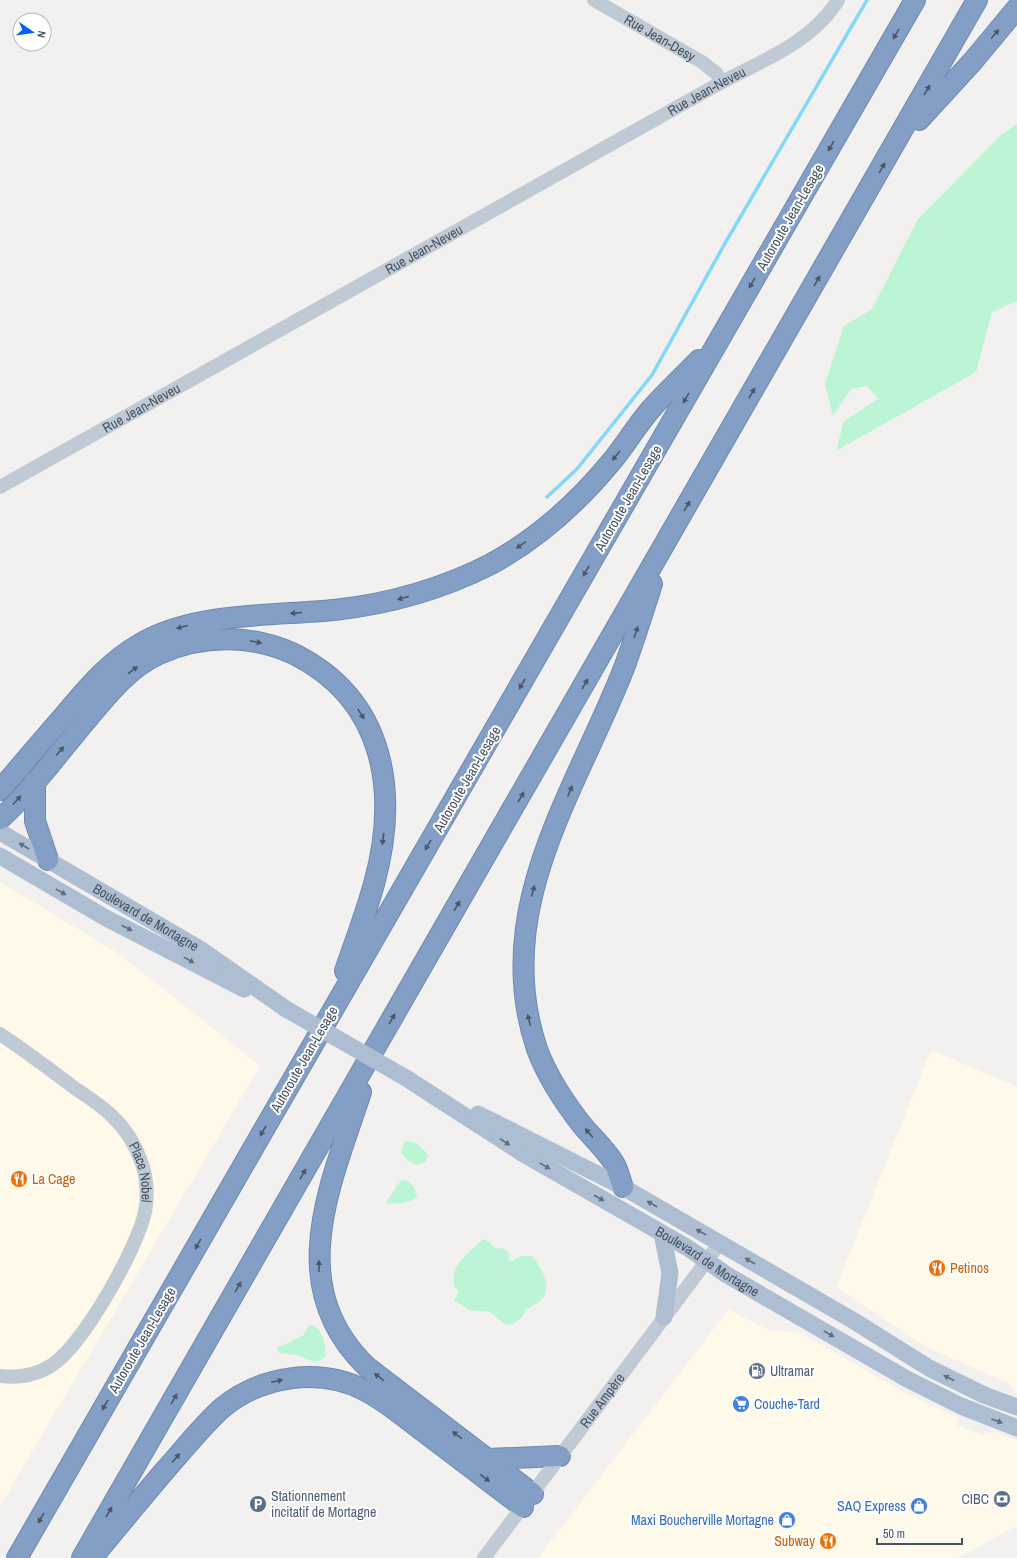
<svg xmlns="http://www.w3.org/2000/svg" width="1017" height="1558" font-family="'Archivo Narrow',sans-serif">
  <rect width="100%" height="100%" fill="#f3f0f0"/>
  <path fill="#fef9e9" d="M0,882L118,953L260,1066L0,1506Z
    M931,1050L1017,1087V1394L1010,1384L924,1346L836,1287Z
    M729,1309L768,1330L801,1333L907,1394L958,1418L957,1425L983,1435L995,1432L1017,1440V1526L958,1558H538Z"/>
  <path fill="#bbf5d5" d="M1017,124V301L992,312L976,372L836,451L844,421L878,399L867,386L851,389L833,416L825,384L844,326L872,309L918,219L1001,135Z
    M405,1141C416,1141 422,1147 428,1155L426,1161L417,1165C409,1162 405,1159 401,1152Z
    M402,1180C413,1181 415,1188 417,1197C411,1203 394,1205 386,1203L398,1184Z
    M484,1239L490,1242L495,1249L503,1248L509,1253V1261H512L520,1256H532C548,1277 557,1297 526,1309C523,1319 516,1324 506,1325L490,1312L469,1310L454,1300L459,1291L454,1286C452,1268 458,1263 470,1251C475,1247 478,1243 484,1239Z
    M312,1325C324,1331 325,1343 326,1356C314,1366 312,1360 299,1356C293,1354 285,1354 279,1353L277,1348L303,1336L308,1327Z"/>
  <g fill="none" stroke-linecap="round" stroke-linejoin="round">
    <path stroke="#83d8f7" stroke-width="3.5" d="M547,497L577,469L652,375L724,245L867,0"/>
    <g stroke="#6e8ab1" stroke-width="22">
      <path id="highway" d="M919,120L973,61L1017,8
        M35,781V821L48,860
        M0,790C21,766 41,742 62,718C85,691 108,662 140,644C194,612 273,616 334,610C389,604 442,589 491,564C537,539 579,501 612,461C626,444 637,425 651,409C666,392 683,376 699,360
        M0,819C33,789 60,751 89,717C109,693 130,667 159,654C201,635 252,634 294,654C386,700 399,793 374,884C366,913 355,942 345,971
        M361,1092C330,1186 283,1286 367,1367L533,1494
        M623,1187C620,1180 618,1169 614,1163C605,1149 592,1137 582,1125C564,1102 547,1076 537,1049C490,910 575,793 624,668C634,641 643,612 652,584
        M488,1459L560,1456
        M97,1552C120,1524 143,1496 167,1468C185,1448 202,1426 222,1408C261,1376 319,1367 364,1390C386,1401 405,1418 424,1432C457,1457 490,1482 523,1507
        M17,1558L915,0
        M82,1558L977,0"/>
    </g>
    <g stroke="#c0cad4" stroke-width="14">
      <path id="s1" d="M594,0L702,62L716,73L722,82"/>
      <path id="s2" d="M0,487L722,82C764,60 812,42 838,0"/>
      <path id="s3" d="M0,1034C26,1051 51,1070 76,1089C88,1097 102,1106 112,1116C125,1128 135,1144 141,1161C147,1176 148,1197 145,1212C137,1249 83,1345 52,1365C37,1375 18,1378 0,1376"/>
      <path id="s4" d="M484,1558L720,1243"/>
    </g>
    <g stroke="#adbed2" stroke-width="17">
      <path id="s5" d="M0,832L200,949L286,1009"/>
      <path d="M0,856L106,918L244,989"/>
      <path id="s6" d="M406,1078L522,1153L688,1248L727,1275L907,1379L961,1406L1017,1428"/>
      <path d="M478,1114L623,1187L854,1321L929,1368L984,1395L1017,1407"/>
      <path d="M662,1234L670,1273L664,1317"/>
    </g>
    <use href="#highway" stroke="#839fc5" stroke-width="20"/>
    <path stroke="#adbed2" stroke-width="17" d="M286,1009L406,1078"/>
  </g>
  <defs><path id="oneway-solid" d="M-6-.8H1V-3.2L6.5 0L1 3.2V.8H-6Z"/></defs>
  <g fill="#495666">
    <use href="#oneway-solid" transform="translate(896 34) rotate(120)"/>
    <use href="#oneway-solid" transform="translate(995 34) rotate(-49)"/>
    <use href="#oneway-solid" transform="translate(927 90) rotate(-60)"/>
    <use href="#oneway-solid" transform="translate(831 146) rotate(120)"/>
    <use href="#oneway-solid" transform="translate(882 168) rotate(-60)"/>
    <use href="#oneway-solid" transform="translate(817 281) rotate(-60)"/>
    <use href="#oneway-solid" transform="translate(752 283) rotate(120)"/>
    <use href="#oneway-solid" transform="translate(752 393) rotate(-60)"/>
    <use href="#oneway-solid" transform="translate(686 398) rotate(120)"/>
    <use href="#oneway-solid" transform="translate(616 456) rotate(129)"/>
    <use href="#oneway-solid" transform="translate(687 506) rotate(-60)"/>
    <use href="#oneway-solid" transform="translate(521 545) rotate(145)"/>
    <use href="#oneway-solid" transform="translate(586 571) rotate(120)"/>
    <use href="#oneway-solid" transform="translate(403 598) rotate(165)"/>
    <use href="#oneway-solid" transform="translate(296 613) rotate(175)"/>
    <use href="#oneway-solid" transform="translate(182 627) rotate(165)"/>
    <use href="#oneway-solid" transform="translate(636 632) rotate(-71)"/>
    <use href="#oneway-solid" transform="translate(256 642) rotate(12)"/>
    <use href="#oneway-solid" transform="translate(133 670) rotate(-38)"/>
    <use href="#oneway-solid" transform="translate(522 684) rotate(120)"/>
    <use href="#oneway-solid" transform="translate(585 684) rotate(-60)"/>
    <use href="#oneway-solid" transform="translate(361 714) rotate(57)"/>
    <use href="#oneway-solid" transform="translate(60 751) rotate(-50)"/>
    <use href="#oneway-solid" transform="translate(570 791) rotate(-67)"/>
    <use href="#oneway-solid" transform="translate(521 797) rotate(-60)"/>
    <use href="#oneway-solid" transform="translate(17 800) rotate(-48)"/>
    <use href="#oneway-solid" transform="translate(383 839) rotate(98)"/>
    <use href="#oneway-solid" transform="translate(428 845) rotate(120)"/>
    <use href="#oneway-solid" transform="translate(533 891) rotate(-75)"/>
    <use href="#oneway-solid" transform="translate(457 906) rotate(-60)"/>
    <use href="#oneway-solid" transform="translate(392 1019) rotate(-60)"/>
    <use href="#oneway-solid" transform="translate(529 1020) rotate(-104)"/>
    <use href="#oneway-solid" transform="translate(263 1131) rotate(120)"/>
    <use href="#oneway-solid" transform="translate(589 1133) rotate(-130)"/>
    <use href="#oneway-solid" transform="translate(303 1174) rotate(-60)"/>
    <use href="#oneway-solid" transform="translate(198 1244) rotate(120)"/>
    <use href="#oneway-solid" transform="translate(319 1266) rotate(-91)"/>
    <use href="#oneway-solid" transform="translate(238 1287) rotate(-60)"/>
    <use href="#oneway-solid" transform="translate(379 1377) rotate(-142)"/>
    <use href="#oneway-solid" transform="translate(277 1381) rotate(-12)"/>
    <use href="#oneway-solid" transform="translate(174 1399) rotate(-60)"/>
    <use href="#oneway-solid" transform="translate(105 1405) rotate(120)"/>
    <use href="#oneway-solid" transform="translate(457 1435) rotate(-143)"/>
    <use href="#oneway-solid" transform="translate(176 1458) rotate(-49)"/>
    <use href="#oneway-solid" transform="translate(485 1478) rotate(37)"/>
    <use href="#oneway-solid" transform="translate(109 1512) rotate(-60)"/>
    <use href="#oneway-solid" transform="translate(41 1518) rotate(120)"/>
  </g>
  <g fill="#606d7d">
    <use href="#oneway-solid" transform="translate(24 846) rotate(-150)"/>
    <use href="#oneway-solid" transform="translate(61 892) rotate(30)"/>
    <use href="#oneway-solid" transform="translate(127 928) rotate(28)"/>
    <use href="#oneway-solid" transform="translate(189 960) rotate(29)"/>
    <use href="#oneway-solid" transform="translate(505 1142) rotate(33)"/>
    <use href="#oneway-solid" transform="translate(545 1166) rotate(30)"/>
    <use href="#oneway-solid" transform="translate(599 1198) rotate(30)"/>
    <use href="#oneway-solid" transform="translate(652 1204) rotate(-150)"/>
    <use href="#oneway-solid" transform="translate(701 1232) rotate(-150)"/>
    <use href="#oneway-solid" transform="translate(750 1261) rotate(-150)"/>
    <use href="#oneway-solid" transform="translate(829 1334) rotate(30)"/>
    <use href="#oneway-solid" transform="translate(949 1378) rotate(-153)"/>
    <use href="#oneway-solid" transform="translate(997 1421) rotate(20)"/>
  </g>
  <defs>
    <g id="restaurant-disc" transform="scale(0.9)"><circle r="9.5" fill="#e8710a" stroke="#fff"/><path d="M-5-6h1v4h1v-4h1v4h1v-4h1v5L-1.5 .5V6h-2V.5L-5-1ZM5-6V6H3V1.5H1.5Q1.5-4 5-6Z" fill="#fff"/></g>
    <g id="fuel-disc" transform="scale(0.9)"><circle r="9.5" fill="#5c6f8a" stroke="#fff"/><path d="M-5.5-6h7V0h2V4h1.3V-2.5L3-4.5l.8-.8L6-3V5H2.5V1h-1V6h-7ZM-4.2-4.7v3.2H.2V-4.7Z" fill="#fff"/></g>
    <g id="supermarket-disc" transform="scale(0.9)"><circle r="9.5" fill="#3f7fe0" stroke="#fff"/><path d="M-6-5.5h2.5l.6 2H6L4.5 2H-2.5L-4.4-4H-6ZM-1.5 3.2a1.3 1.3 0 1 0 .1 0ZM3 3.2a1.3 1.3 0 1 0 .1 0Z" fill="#fff"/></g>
    <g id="bank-disc" transform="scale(0.9)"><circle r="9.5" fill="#5c6f8a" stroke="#fff"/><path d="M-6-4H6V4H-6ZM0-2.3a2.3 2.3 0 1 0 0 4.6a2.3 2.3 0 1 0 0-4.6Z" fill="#fff"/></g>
    <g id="parking-disc" transform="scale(0.9)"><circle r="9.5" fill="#5c6f8a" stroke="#fff"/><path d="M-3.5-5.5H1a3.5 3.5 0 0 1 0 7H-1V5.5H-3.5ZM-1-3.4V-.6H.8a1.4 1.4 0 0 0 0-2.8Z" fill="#fff"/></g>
    <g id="shop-disc" transform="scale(0.9)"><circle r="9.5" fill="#3f7fe0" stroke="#fff"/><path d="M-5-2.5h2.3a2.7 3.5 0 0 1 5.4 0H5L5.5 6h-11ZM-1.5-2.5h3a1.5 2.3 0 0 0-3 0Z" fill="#fff"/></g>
  </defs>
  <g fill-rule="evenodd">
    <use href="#restaurant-disc" x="19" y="1179"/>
    <use href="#restaurant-disc" x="937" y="1268"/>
    <use href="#fuel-disc" x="757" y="1371"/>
    <use href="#supermarket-disc" x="741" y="1404"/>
    <use href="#bank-disc" x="1002" y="1499"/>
    <use href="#parking-disc" x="258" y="1504"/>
    <use href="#shop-disc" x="919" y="1506"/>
    <use href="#shop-disc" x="787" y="1520"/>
    <use href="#restaurant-disc" x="828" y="1541"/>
  </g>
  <g text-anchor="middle" stroke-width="4" stroke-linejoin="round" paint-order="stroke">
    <g font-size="14" fill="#465261" stroke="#fff">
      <text dy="5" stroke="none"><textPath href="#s1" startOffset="76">Rue Jean-Desy</textPath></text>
      <text dy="5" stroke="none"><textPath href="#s2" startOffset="810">Rue Jean-Neveu</textPath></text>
      <text transform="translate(790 217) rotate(-60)" y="5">Autoroute Jean-Lesage</text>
      <text dy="5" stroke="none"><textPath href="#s2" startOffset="486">Rue Jean-Neveu</textPath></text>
      <text dy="5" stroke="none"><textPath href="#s2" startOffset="162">Rue Jean-Neveu</textPath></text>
      <text transform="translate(628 498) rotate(-60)" y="5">Autoroute Jean-Lesage</text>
      <text transform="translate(467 779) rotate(-60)" y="5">Autoroute Jean-Lesage</text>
      <text dy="5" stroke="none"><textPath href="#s5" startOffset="169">Boulevard de Mortagne</textPath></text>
      <text transform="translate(304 1059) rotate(-60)" y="5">Autoroute Jean-Lesage</text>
      <text dy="5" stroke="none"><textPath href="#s3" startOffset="204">Place Nobel</textPath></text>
      <text dy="5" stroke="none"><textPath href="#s6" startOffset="353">Boulevard de Mortagne</textPath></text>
      <text transform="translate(142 1340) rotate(-60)" y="5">Autoroute Jean-Lesage</text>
      <text dy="5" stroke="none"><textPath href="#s4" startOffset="197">Rue Ampère</textPath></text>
    </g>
    <g font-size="14" fill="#c56008" stroke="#fff" text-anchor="start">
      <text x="32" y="1184">La Cage</text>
      <text x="950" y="1273">Petinos</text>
      <text x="815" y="1546" text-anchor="end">Subway</text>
    </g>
    <g font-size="14" fill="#4e5e75" stroke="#fff" text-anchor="start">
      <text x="770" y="1376">Ultramar</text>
      <text x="271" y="1501">Stationnement<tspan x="271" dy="16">incitatif de Mortagne</tspan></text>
      <text x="989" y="1504" text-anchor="end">CIBC</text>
    </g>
    <g font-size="14" fill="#366cbe" stroke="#fff" text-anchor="end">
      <text x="754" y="1409" text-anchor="start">Couche-Tard</text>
      <text x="906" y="1511">SAQ Express</text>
      <text x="774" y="1525">Maxi Boucherville Mortagne</text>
    </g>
  </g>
  <g transform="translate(32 32) rotate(103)"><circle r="19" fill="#ffffff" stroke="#b5bac0"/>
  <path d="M0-3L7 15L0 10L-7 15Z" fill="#0361fa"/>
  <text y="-6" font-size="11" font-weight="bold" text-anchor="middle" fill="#465261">N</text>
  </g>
  <path d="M877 1538v6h85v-6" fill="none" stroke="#465261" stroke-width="2"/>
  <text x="883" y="1538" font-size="12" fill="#465261" stroke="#ffffff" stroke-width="3" paint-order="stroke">50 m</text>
</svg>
